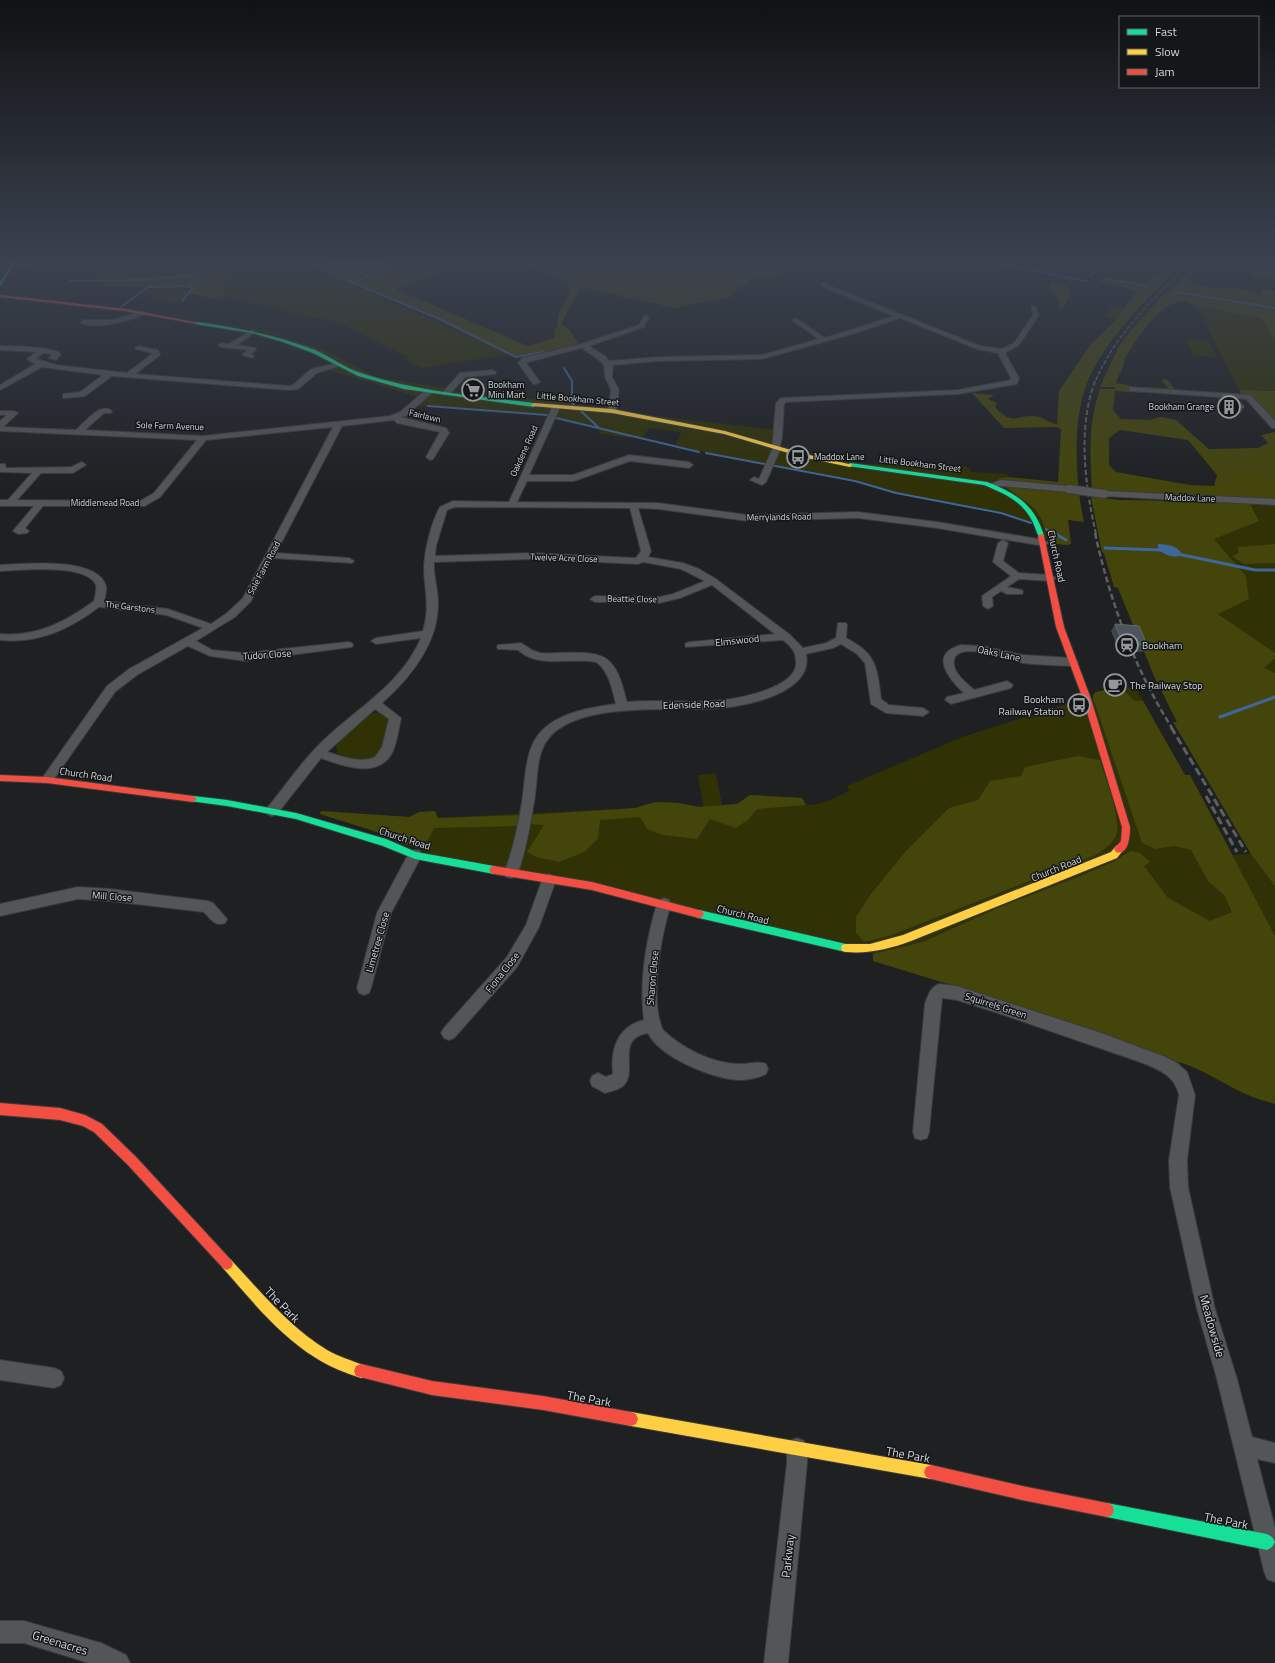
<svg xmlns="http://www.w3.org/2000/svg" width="1275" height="1663" font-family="'Titillium Web',sans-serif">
  <rect width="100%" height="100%" fill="#1e2022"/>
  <path fill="#303105" d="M98,258H222L166,279L108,282L84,280L90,265L96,264Z
    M228,258H291L510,354L422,368L403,359L409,358L342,324L224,297L222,282L228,274L226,269Z
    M154,288L191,291C183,302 174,303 161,302L163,300C157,299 154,302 148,301L155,297L141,295Z
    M1109,305L1125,307L1117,319L1104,317Z
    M1208,307L1261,320L1275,341V391L1239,390L1197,308Z
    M150,311L174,314L268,331L324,350L377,377L447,388L446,390C487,397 528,399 570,399L569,403L572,406L782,431L781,446L782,448L866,464L961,466L968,467L971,472L1007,474L1008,477L1078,484L1064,494L1071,544L1067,545L1051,544L1034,524L1002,512L897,493L856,480L718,455L675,445L681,434L679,432L649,428L643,438L631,435L629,438L598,433L601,428L538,413L417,406L425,399L325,369L342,363C284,330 215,322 150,311Z
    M1185,339L1208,341L1217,357L1193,355Z
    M1091,497L1120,500L1275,504V1104C1266,1101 1257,1099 1248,1095C1224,1085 1189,1059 1163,1060L971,991L873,961V954L853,944L431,854L374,831L320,814L321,811L409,817L419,812L435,811L438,818L635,808C650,803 662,801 679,803C687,804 695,808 703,806L698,775L716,773L722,805L737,804L750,795L802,798L806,805C822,805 835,798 849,791L847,786L962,737L1076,701L1093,698L1096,692L1121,687L1136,688L1185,775H1190L1233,855L1251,854L1173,722H1177L1154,676L1118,588L1114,587L1104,553L1102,552Z
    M380,712L390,720L379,756L362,762L337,753L336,743L370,714Z"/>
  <path fill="#44450a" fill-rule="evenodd" d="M221,258H228L233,265L227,269L229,273L223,281L224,297L221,300L190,293L193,288L188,286L176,288L99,286L104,282L165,279Z
    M294,258H314L325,266L354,275L390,264L396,266L389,260L379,258H402L440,273L395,289L528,346L555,338L554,332L558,324C555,309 570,300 570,285L561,278L505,258H794L791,269L782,276L752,279L728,297L675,308L586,288L579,290L561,324L569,329L579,344L516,357L437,318Z
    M1181,258H1187C1151,296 1098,343 1083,395C1073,430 1076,486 1084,522L1068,520L1071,544L1067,545L1049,543C1039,498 1025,507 998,479L1008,477L1058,482L1061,429L1057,427L1004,428L972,393L994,395L988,399L997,403L995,407C1016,429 1016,412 1039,417C1045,419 1050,423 1057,424L1059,391L1091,344L1117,319L1137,291L1100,282L1099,279L1104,277L1143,284L1171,268Z
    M1199,258H1205L1189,280L1198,285L1215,289L1222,287H1237L1260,295L1261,292L1264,289L1275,291V341L1261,319L1208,307L1197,308C1170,283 1137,339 1125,358C1124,367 1119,374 1116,383L1137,387L1168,388L1162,381L1163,379L1168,380L1175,390L1148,393L1115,391L1113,410L1121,419L1149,420L1161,417L1176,420L1209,449L1258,448L1268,443L1261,435L1275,432V499L1092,490C1090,455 1088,423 1100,389H1115V387H1100L1119,346L1132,329L1162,296L1175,287ZM1120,430L1188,440L1217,475L1214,486L1190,485L1116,472L1109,465V438Z
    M1251,258H1275V279L1251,277L1253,273L1242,268V262L1252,261Z
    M1051,282L1063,284L1070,288V293L1064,308L1058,307L1060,302L1049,286Z
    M1239,390L1275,391V422L1251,395L1241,394Z
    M1091,497L1120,500L1249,502L1259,521L1214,539L1246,576L1249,599L1218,614L1275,653V658L1264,668L1275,673V886L1251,854L1173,722H1177L1154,676L1118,588L1114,587L1104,553L1102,552Z
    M1275,544V563L1244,564L1232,556L1239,553L1237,547Z
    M1121,687L1134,701H1143L1185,775H1190L1275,936V1104C1266,1101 1257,1099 1248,1095C1224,1085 1189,1059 1163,1060L971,991L873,961V954L923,942L1000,907L1083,875L1115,861L1130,851L1140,853L1150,862L1144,866L1168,898L1210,921L1232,912L1224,895L1208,881L1191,850L1175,846L1155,849L1142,843L1093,698V695L1096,692Z
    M1078,756L1100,760C1105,777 1120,816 1117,832C1115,843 1104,849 1096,855L889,936L864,942L856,933V917L871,894L906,851L949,808L978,800L990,781L1021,776L1025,767Z
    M750,795L802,798L806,805L757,809L748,820L736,828L710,819L697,839L663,835L647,829L640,817L600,820L598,839L584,852L559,862L536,857L527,852L544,825L527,824L529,815L635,808L655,802L680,803L698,807L737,804Z
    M321,811L409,817L419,812L435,811L438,818L521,815L518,826L434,828L428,840L415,847L404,844L374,831L320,814Z"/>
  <path fill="#3e679d" d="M314,258H379L392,262L391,264L397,267C385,262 372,272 359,275C349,277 322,264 314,258Z
    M1158,544C1170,545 1176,545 1183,555C1173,559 1167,555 1158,550Z"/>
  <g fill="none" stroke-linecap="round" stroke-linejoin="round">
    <path stroke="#3e679d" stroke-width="2" d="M294,258L437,318L516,357L544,352
      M970,258L1086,281
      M1106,260L1109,258
      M1090,276L1104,262
      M1105,279L1144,285
      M70,281L134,280L198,275L188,286
      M355,281L397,267
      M1177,292L1275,308
      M121,307L148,287L188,286L193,288L182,301
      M564,368L572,381V403L575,406
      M428,406L547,415
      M581,411L599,428
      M556,418L699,452
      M706,453L855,481L896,493L1001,513L1031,523
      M1046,529L1055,534"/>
    <path stroke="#3e679d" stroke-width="3" d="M1054,533L1066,540
      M1105,548L1162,550
      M1178,554L1255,570H1275
      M1220,717L1275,697"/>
    <g stroke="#393b3c" stroke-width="2">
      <path id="street" d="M66,258H76L72,261L13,266L10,264L13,262Z
        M823,283L980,346L1002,349L1014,343L1033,315L1031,306H1035L1039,315L1019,345L1005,353L1019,378L1017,384L958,394L786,402L784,404L782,437L780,446L781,448L766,482L762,485L750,480L754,477L759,479L772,450L776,403L781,398L958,390L1011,380V378L998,353L977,349L900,318L856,333L762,359L658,361L613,365L612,377L619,390L616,411L612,413L608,411L611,390L605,377L604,365L599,360L582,348L528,362L526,363L540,382L536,384H533L518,363L522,358L581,344L639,325L644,316L646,315L649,317L644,327L589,346L605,356L609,361L658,357L762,355L819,339L793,321V319H797L825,338L894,316L821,286V284Z
        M142,311L145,313L144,314C131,321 92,331 80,322L83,320H113Z
        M252,330L254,331V333L237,345L256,348V350L251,354L254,356L253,358L242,355L248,350L221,347L218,345L221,343L229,344Z
        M0,346C13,346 52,346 61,354L56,360L49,358L52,354L43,353L36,359L57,365L127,373L152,354V353L136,349L135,348L138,346L158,350L160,355L135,374L289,386L293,385L311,369L338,363L342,365L317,373L298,389L289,390L112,376L85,396L66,398H63V394L80,392L103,375L42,367L0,390V385L35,364L27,359L36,352L0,350Z
        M492,370L496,372L495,374L465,377L449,395L442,393L460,373Z
        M1129,387L1251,395L1275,421V428H1272L1246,399L1132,391H1129Z
        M427,389L434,391L406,416L400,417L446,428L449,433L433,459L430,460L426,457L440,432L397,423L394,420L342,426L276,553L349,558L354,561L352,563L273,558L251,601L235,617L196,641L212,650L245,653L348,642L352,643L353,645L352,647L245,661L210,656L188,646L137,675L115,692L51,783H43L41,780L43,777L107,686L129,669L203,628L166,615L99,607C70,629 38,644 0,640V634C37,637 65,622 94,601C95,596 97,590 96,585C87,563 20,570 0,571V565C24,564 97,556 106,586C107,591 105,597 104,601L168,609L211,624L227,613L243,598L333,427L206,440L160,497L145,506H43L25,528L29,531L27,533L18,534L13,531L34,506H0V500H8L32,473L0,472V464H5L6,468L71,467L82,462L86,465L73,473H41L17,500L140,501L154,493L197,440L0,431V421L7,415H0V411H14L18,413L3,427L76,430C84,423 101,401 112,411L111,413H104L85,430L203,436L390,416L400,412Z
        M553,405L560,407L529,475H573L629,455L689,462L693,465L689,468L630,461L574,481H527L517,502L658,503L748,515L858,512L937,522L1044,540L1049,543L1044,546L937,528L858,518L748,521L658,509L638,508L651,551L648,557L683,563L699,569L716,579L789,634L803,648L826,643L836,638L838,623H846L847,625L846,638C877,654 877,667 881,699L889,705L923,708L929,712L923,716L886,713L871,704L865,663L857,654L841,644L833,648L806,654C814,692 748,706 721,708C676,712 580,700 549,738C535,754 538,782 534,802C530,826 526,850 518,873L516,877L511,878L506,877L504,873C513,850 518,826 522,802C526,777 524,743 547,726C566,711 594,707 616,704C612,689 609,671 596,662C570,657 539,669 518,650L498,649L497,647L498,645L521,643L532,650L540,653C559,655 596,647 610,662C620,672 623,689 627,702C659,699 691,704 722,700C741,698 793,688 796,665C797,653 792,647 783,640L686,647L685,645L686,643L690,642L775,634L712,585L680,598L659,603L595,602L590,599L595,596L659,597L673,594L705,581L681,569L643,562L638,564L532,559L434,562C433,575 438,588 438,602C439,643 411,677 382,703L401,718C399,729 397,741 393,751C379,780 343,766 321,758L277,814L272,816L267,814L266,811L267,808C283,789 297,768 314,750C349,712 400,688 421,638L376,644L371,641L376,638L423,631C430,605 425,595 424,570C424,552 431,523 440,507L453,501L509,502ZM455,507L630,508L641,551L636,558L532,553L435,556L436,546L447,510ZM375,709L389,719L382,747L375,757C360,764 342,756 327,752Z
        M1001,480L1069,486L1073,489L1069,492L1001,486L992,488L988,485Z
        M1105,491L1275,499V505L1102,496L1101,494Z
        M1003,540L1008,543L1003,561L1019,573L1051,575L1056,578L1051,581L1019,579L1007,587L1022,590L1023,592L1022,594H1007L1001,591L992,597L993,606L988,609L983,606L982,596L1011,576L993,562L998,543Z
        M961,645L982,646L1023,655L1073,658L1078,662L1073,666C1057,665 1040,665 1023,663C1011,660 958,640 954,660C952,673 966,682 974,690L1007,681L1013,685L1011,688L951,704L945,700L947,697L964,693C949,679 928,654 961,645Z
        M415,850L420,851L422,855L391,913L371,988L369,993L364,995L359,993L357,988L377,913L410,851Z
        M549,874L554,876L556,880L539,927L517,967L454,1038L449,1040L444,1038L441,1033L444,1028L507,957L526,925L542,880L544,876Z
        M78,887L110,889L208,901L213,903L227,919L225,923C215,927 211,919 204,912L110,901L78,899L0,916V904Z
        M664,898L669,900L671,904C661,935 649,1000 663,1030C682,1048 711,1063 738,1064C748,1065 756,1060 766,1064L768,1069L766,1074C758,1078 747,1080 739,1080C713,1079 659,1057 648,1033C614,1039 639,1072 623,1086C618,1090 611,1091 605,1093L592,1086L590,1081L592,1076L598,1073L606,1077L613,1074C610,1049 618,1026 644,1020C639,982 646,940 657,904L659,900Z
        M939,984L957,986L1101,1033L1163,1056L1177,1063L1187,1072L1195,1095L1187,1160L1188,1187L1215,1309L1237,1379L1252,1437L1275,1443V1463L1257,1459L1275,1528V1582L1267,1579L1264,1571L1217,1379L1197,1309L1170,1187L1169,1160L1179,1095C1175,1076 1160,1070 1143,1063L998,1013L957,1000L942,998L929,1132L927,1138L921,1140L915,1138L913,1132L925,1004C928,995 930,988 939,984Z
        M0,1360L54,1368L61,1371L64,1378L61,1385L54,1388L0,1380Z
        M797,1438L804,1441L807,1448V1463L788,1663H764L787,1463V1448L790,1441Z
        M0,1621H24L101,1643L126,1655L130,1663H89L24,1643H0Z"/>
    </g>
    <g stroke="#393b3c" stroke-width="2">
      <path id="fast" d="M15,258H19L0,286V282Z
        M197,322C238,328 276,335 315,350C331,357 346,369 364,374C418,392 477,396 534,403L537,405L534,407L404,389L358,376L313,353L283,342L252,333L195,324Z
        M850,463L987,482C1016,493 1035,505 1044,536L1039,537C1036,531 1034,523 1030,517C1020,500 1001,492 984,485L848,466L847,465Z
        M193,796L227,800L296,813L386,839L416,852L494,866L497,867L499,870L497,873L494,874L415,859L383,846L296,819L227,806L190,801L189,799L190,797Z
        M699,910L846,944L850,945L851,948L850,951L846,952L699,918L696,917L694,914L696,911Z
        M1107,1503L1267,1534L1272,1537L1275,1542L1272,1547L1267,1550L1107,1517L1102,1515L1100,1510L1102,1505Z"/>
    </g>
    <g stroke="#393b3c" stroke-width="2">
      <path id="slow" d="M534,403L612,409L725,431L805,454L853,465L850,467L802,457L724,434L612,413L532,406L531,405Z
        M1119,845L1122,846L1124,849L1117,858L911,941C889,949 869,954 846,952L842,951L841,948L842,945L846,944H870L903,935L1111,852L1116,846Z
        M227,1258L231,1260C260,1291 289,1327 327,1350C339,1357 353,1361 366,1366L368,1371L366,1376L361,1378C345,1373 330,1367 316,1358C279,1335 251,1300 223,1268L221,1264L223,1260Z
        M631,1412L931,1465L936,1467L938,1472L936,1477L931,1479L631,1426L626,1424L624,1419L626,1414Z"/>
    </g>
    <g stroke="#393b3c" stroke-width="2">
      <path id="jam" d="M0,295L125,309L199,323L197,324L125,311L0,297Z
        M1041,534L1044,536L1064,627L1091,699L1130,827C1130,835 1129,856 1116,852L1114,849L1121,841L1122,827L1083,699L1056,627L1038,536Z
        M0,775L47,777L193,796L197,799L193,802L47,783L0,781Z
        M494,866L592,882L699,910L702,911L704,914L702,917L699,918L592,890L494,874L491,873L489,870L491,867Z
        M0,1103L60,1108L85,1115L102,1124L136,1157L231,1260L233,1264L231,1268L227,1270L223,1268L128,1165L94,1132L83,1126L60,1120L0,1115Z
        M361,1364L432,1381L543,1396L631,1412L636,1414L638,1419L636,1424L631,1426L543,1410L432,1395L356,1376L354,1371L356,1366Z
        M931,1465L1022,1486L1107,1503L1112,1505L1114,1510L1112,1515L1107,1517L1022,1500L931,1479L926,1477L924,1472L926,1467Z"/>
    </g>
    <use href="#street" fill="#535556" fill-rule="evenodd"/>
    <use href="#fast" fill="#16e098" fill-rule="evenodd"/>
    <use href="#slow" fill="#ffcf43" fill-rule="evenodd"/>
    <use href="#jam" fill="#f24e42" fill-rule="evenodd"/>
    <path stroke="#5d5e5f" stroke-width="1.5" stroke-dasharray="4 2" stroke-linecap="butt" d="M1096,380C1116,332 1158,295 1194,258"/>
    <path stroke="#5d5e5f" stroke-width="2" stroke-dasharray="5 2.5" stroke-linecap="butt" d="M1096,534C1085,487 1077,425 1096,379"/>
    <path stroke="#5d5e5f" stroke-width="2.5" stroke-dasharray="6 3" stroke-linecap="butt" d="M1095,533C1110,601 1134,668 1172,728"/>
    <path stroke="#5d5e5f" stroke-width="3" stroke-dasharray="8 4" stroke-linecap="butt" d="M1171,727L1246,852
      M1206,796L1237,852"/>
    <g stroke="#393b3c" stroke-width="10" stroke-linecap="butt">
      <path id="street-bridge" d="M1069,489L1105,494"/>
    </g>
    <use href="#street-bridge" stroke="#535556" stroke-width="8"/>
  </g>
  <path fill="#3c454c" d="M1221,395L1244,407L1241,413H1229L1218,401Z
    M1115,624L1147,645L1143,652L1119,651L1111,631Z"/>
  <path fill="#4c555b" stroke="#62696f" d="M1221,395H1234L1244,407H1232Z
    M1115,624L1139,626L1147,645L1123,644Z"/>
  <linearGradient id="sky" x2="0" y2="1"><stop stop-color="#101213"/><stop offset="0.53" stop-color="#3b424f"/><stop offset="1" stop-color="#3b424f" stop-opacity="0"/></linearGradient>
  <rect width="1275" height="491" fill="url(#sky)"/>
  <defs>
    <g id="supermarket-ring" transform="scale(1.15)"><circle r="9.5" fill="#141719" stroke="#959799" stroke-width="1.5"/><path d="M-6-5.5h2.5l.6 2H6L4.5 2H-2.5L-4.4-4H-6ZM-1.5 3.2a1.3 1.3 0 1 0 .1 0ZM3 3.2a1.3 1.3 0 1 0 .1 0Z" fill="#959799"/></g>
    <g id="building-ring" transform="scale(1.15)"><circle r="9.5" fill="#141719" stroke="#959799" stroke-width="1.5"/><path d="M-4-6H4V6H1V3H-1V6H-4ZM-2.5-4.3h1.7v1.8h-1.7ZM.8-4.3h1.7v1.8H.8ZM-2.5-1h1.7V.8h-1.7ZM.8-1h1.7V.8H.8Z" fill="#959799"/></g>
    <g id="bus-ring" transform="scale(1.15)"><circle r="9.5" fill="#141719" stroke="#959799" stroke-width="1.5"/><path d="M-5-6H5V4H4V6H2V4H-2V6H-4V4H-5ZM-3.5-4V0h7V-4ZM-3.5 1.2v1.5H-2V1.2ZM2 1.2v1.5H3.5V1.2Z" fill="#959799"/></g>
    <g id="station-ring" transform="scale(1.15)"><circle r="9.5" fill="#141719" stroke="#959799" stroke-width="1.5"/><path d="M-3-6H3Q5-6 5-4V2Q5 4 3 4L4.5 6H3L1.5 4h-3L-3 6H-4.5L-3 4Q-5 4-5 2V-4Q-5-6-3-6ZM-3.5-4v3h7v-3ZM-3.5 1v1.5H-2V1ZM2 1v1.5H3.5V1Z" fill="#959799"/></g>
    <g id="cafe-ring" transform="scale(1.15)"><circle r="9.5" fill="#141719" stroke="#959799" stroke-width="1.5"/><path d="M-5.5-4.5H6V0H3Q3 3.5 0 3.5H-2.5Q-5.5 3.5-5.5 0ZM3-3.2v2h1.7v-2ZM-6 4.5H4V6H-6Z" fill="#959799"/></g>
  </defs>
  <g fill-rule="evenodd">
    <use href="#supermarket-ring" x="473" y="390"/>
    <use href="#building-ring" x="1229" y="407"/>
    <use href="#bus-ring" x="798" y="457"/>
    <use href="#station-ring" x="1127" y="645"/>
    <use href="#cafe-ring" x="1115" y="685"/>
    <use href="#bus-ring" x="1079" y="705"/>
  </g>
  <g text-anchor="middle" stroke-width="3" stroke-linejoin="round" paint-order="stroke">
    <g font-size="9" fill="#d5d7d9" stroke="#141719" text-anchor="start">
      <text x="488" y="388">Bookham<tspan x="488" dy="10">Mini Mart</tspan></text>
      <text x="1214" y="410" text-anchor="end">Bookham Grange</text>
      <text x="814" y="460">Maddox Lane</text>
    </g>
    <g font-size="9" fill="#d5d7d9" stroke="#141719">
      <text transform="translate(578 399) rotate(5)" y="3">Little Bookham Street</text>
      <text transform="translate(425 416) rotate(13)" y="3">Fairlawn</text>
      <text transform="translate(170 426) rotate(2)" y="3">Sole Farm Avenue</text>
      <text transform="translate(524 451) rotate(-66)" y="3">Oakdene Road</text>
      <text transform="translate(920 464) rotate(7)" y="3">Little Bookham Street</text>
      <text transform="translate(1190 498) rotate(2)" y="3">Maddox Lane</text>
      <text x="105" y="506">Middlemead Road</text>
      <text transform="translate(779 517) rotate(-1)" y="3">Merrylands Road</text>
      <text transform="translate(564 558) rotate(2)" y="3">Twelve Acre Close</text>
      <text transform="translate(264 568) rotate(-62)" y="3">Sole Farm Road</text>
      <text transform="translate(632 599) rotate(1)" y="3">Beattie Close</text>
      <text transform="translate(130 607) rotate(7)" y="3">The Garstons</text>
    </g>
    <g font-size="10" fill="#d5d7d9" stroke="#141719">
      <text transform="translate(1057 556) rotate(78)" y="4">Church Road</text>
      <text transform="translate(737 640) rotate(-6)" y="4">Elmswood</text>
      <text transform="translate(999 653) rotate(12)" y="4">Oaks Lane</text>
      <text transform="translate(267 654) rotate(-4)" y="4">Tudor Close</text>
      <text transform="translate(694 704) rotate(-2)" y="4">Edenside Road</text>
      <text transform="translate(86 774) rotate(8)" y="4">Church Road</text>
      <text transform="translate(405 838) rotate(18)" y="4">Church Road</text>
      <text transform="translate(1056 868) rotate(-22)" y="4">Church Road</text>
      <text transform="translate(112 896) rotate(4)" y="4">Mill Close</text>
      <text transform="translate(743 914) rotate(14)" y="4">Church Road</text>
      <text transform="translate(377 942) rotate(-74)" y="4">Limetree Close</text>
      <text transform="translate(502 972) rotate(-52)" y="4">Fiona Close</text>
      <text transform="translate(652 978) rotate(-85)" y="4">Sharon Close</text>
      <text transform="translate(996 1005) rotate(18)" y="4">Squirrels Green</text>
    </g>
    <g font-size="10" fill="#d5d7d9" stroke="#141719" text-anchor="start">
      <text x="1142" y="649">Bookham</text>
      <text x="1130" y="689">The Railway Stop</text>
      <text x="1064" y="703" text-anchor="end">Bookham<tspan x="1064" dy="12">Railway Station</tspan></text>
    </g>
    <g font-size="12" fill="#d5d7d9" stroke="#141719">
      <text transform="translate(282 1305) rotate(45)" y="4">The Park</text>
      <text transform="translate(1212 1326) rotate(74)" y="4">Meadowside</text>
      <text transform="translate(589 1399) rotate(10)" y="4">The Park</text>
      <text transform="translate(908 1455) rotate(10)" y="4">The Park</text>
      <text transform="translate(1226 1521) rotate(11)" y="4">The Park</text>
      <text transform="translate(788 1556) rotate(-84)" y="4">Parkway</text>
      <text transform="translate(60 1643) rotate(17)" y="4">Greenacres</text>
    </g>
  </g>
  <rect x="1119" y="16" width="140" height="72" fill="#141719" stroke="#616466"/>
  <rect x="1127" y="29" width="20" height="6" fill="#16e098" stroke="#616466"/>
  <text x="1155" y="36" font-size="12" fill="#d5d7d9">Fast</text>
  <rect x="1127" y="49" width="20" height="6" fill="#ffcf43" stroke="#616466"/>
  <text x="1155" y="56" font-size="12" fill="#d5d7d9">Slow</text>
  <rect x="1127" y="69" width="20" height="6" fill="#f24e42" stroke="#616466"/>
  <text x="1155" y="76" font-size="12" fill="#d5d7d9">Jam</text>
</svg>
